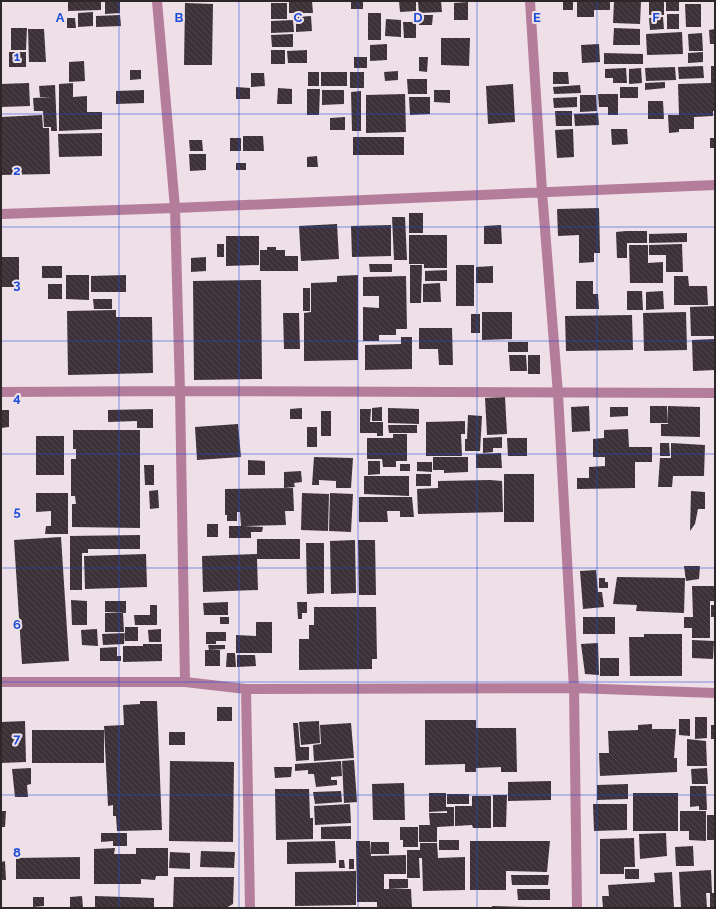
<svg xmlns="http://www.w3.org/2000/svg" width="716" height="909" font-family="Raleway,sans-serif">
  <defs>
    <pattern id="building-back-hatch" width="6" height="6" patternUnits="userSpaceOnUse"><rect width="6" height="6" fill="#3c3137"/><path d="M-1 5l2 2M0 0l6 6M5-1l2 2" fill="none" stroke="#50464b"/></pattern>
  </defs>
  <rect width="100%" height="100%" fill="#efdfe7"/>
  <path fill="url(#building-back-hatch)" d="M68,1H101V10L68,11Z
    M105,1H120V13L105,14Z
    M312,1L313,13H289V2Z
    M351,1H363V9H351Z
    M399,1H416V11L400,12Z
    M441,1L442,12L419,13L418,2Z
    M563,1H573V10H563Z
    M577,1H610V10H594V17H577Z
    M614,1H641L640,24L613,23Z
    M649,1H664V15H649Z
    M666,1H679V11H666Z
    M468,2V20H454V3Z
    M185,3L213,4L212,65H184Z
    M271,3H287V19H271Z
    M685,4H701V27H686Z
    M93,12V26L78,27V13Z
    M368,13H381V40H368Z
    M667,14H679V29H667Z
    M120,15L121,26L96,27V16Z
    M419,15H433L432,25H419Z
    M311,16L312,31L296,32V17Z
    M663,17L664,29L650,30L649,18Z
    M67,18H75L76,28H67Z
    M386,19L401,20V37L385,36Z
    M293,20L294,32L271,33V21Z
    M403,22H416V38H404Z
    M11,28H27L26,50H11Z
    M614,28L640,29V45H613Z
    M28,29H44L46,62H29Z
    M715,29V44H710L709,30Z
    M682,32L683,54L647,55L646,34Z
    M702,33L703,51H689L688,34Z
    M293,34V47H272L271,35Z
    M441,38H470L469,66L441,65Z
    M387,44V60L370,61V45Z
    M599,44L600,62L582,63L581,45Z
    M271,50H285V64H271Z
    M307,50V63H288L287,51Z
    M9,52H26V67H9Z
    M703,52V62L688,63V53Z
    M604,53L643,54V64H604Z
    M354,57H367V68H354Z
    M419,57H428L427,72L419,71Z
    M84,61L85,81L69,82V62Z
    M703,66L704,78L679,79L678,67Z
    M711,66H715V111H713V116L694,117V129H679V132L669,133L668,115H679L678,84L711,83Z
    M675,67L676,80L646,81L645,68Z
    M626,68L627,83H613V78H605V69Z
    M641,68L642,83L629,84V69Z
    M130,70H141V79L130,80Z
    M398,71V80L385,81L384,72Z
    M308,72H319V86H308Z
    M321,72H347V86H321Z
    M350,72H364V88H350Z
    M553,72H568L569,84H553Z
    M251,73H264L265,86L251,87Z
    M407,79H427V94H408Z
    M665,82V88L645,90V83Z
    M29,83L30,106L1,107V84Z
    M73,83V97L87,96V112H102V129L59,131V84Z
    M513,84L515,122L488,124L486,86Z
    M55,85L57,131H51V127H44L43,111H34L33,98L52,97H40L39,86Z
    M580,85L581,93L554,94L553,87Z
    M236,87L250,88V99H236Z
    M620,87H638V98H620Z
    M278,88L292,89V104H277Z
    M307,89H320L319,115H307Z
    M144,90V103L116,104V91Z
    M322,90H344V104L322,105Z
    M434,90H450V103L434,102Z
    M361,91V131H352L351,92Z
    M405,94L406,132L366,133V95Z
    M598,94H618V115H608V107H599Z
    M580,95H596L597,111L580,112Z
    M409,97H430V114L410,115Z
    M577,97V107L554,108L553,98Z
    M648,101H663L664,119H648Z
    M555,111H572V126H556Z
    M598,113L599,125L575,126L574,114Z
    M42,115L43,128H49L50,174L1,175V117Z
    M345,117V130H330V118Z
    M573,129L574,157L557,158L555,130Z
    M611,129H627L628,144L612,145Z
    M102,133V156L59,157L58,134Z
    M243,136H263L264,151H243Z
    M353,137H404V155H353Z
    M230,138H241V151H230Z
    M710,138H715V148H710Z
    M189,140H202L203,151H190Z
    M189,154H206V170L190,171Z
    M317,156L318,167H307V157Z
    M236,163H246V170H236Z
    M599,208L600,253H594V262L579,263V235L558,236L557,209Z
    M409,213H423V233H409Z
    M392,217H405L407,260H394Z
    M337,224L339,259L301,261L299,226Z
    M391,225V256L352,257L351,226Z
    M501,225L502,244H484V226Z
    M626,231H647V243H627V258H617L616,232Z
    M687,233V242L649,243V234Z
    M409,235H447V268H424V264H409Z
    M226,236H259V265L226,266Z
    M217,244H224V257H217Z
    M682,244L683,272H666V255H649V245Z
    M629,245H648V263L663,262V283H630Z
    M267,247H276V250H285V256H298V271H260V250H267Z
    M1,257H19V287H1Z
    M206,257V271L191,272V258Z
    M369,264H392V272H370Z
    M410,265H422L421,303H410Z
    M456,265H474V306H456Z
    M42,266H62V278H42Z
    M493,266V283H476V267Z
    M447,270V281H425V271Z
    M66,275H89V300L66,299Z
    M126,275V292H91V276Z
    M358,275V360L304,361V313L311,312V283L337,282V276Z
    M406,276L407,329H396V335H379V341H363V307L379,308V296H363V277Z
    M674,276H688L689,286H707L708,305H674Z
    M261,280L262,379L194,380L193,281Z
    M576,281H593V294H598L599,309H576Z
    M440,283L441,302H423V284Z
    M48,284H62V299H48Z
    M303,288H310V311H303Z
    M627,291H642L643,310H627Z
    M663,291L664,309L646,310V292Z
    M93,299H112V309H94Z
    M715,306V336H691L690,307Z
    M116,310V317H152L153,373L68,375L67,311Z
    M482,312H512V339L482,340Z
    M686,312L687,350L644,351L643,313Z
    M283,313H299L300,349H284Z
    M471,314H480V333H471Z
    M632,315L633,350L566,351L565,316Z
    M419,328H452L453,365H439L438,349H419Z
    M401,337H412V369L365,370V345L401,344Z
    M715,339V370L693,371L692,340Z
    M508,342H528V352H508Z
    M509,355H526L527,371H510Z
    M528,355H540V374H528Z
    M505,397L507,434L487,435L485,398Z
    M589,406L590,431L572,432L571,407Z
    M650,406H667L668,423H650Z
    M668,406L700,407V437L661,436V424H668Z
    M382,407V421H372V408Z
    M610,407H628V416L610,417Z
    M302,408V419H290V409Z
    M388,408L419,409V424L388,423Z
    M153,409V428H137V421L108,422V410Z
    M360,409H371L370,422H383V436H377V433H360Z
    M1,410H9V427L1,428Z
    M321,411H331V436H321Z
    M468,415L482,416L480,451H465V439H467Z
    M465,421V434H461L462,456H426V422Z
    M238,424L241,457L197,460L195,427Z
    M388,425H417V433H389Z
    M307,427H317V447H307Z
    M628,429L629,447H652V462H635V488L577,489V478H589V467L605,466V457H593V439L604,438V430Z
    M73,430H140V528L72,527V504H76L75,496H71V459H76V449H73Z
    M393,434H407V461H396V467H383L382,459H367V438H393Z
    M36,436H64V475H36Z
    M502,437V448H493V452L483,453V438Z
    M507,438H527V456H508Z
    M660,443H669L670,456H660Z
    M671,443L705,445L704,476H673L672,487H658L660,458H671Z
    M501,453L502,468H476V454Z
    M314,457L353,458L351,488H336V481L319,480V485H312Z
    M433,457H468V472L444,473V470H433Z
    M248,460L265,461V475H248Z
    M368,461H380V474L368,475Z
    M417,462H432V472L417,471Z
    M400,464H410V471H400Z
    M144,465H154V485H145Z
    M301,471L302,482L294,483L295,487L284,488V472Z
    M416,474H431V486H416Z
    M504,474H534V522H504Z
    M364,476H409V496L364,494Z
    M490,480L502,481L503,512L418,514L417,489L438,488V481Z
    M293,488L294,511H285L286,525L244,526L263,527L262,532H251V538H229V526H241L240,512H237V521H227V515H225V489Z
    M158,490L159,508L150,509L149,491Z
    M691,491L705,492V509H698L695,524L690,531Z
    M36,493H68V534H45L46,526H51V511L36,512Z
    M302,493L329,494L328,531L301,530Z
    M330,493L353,494L351,532L329,531Z
    M359,497H412L414,517H400V511H387L388,522H359Z
    M207,524H218V537H207Z
    M140,535V549H88V553H82V590H70V536Z
    M61,537L69,661L22,664L14,540Z
    M257,539H300V559H257L258,590L203,592L202,556L257,554Z
    M355,540L356,593L331,594L330,541Z
    M358,540H375L376,595H359Z
    M306,543H324V593L307,594Z
    M146,554L147,587L85,589L84,556Z
    M684,566H700L699,579L686,581Z
    M596,570L598,592H602L604,607L583,609L580,571Z
    M617,577L685,578L684,613L636,611L637,605L613,604Z
    M599,578H605V582H608V588H599Z
    M692,586H715V601H710V638H692V628H684V617H693Z
    M71,600L87,601V625H72Z
    M105,601H126V613L105,612Z
    M228,602V615H204L203,603Z
    M297,602H307V613H302V619H298Z
    M150,605H157V625H135L134,615H150Z
    M711,605H715V617H711Z
    M314,607H376L377,659H372V669L299,670V639H309V625H314Z
    M105,613H123L124,632H105Z
    M220,617H229V624H220Z
    M583,617H615V634H583Z
    M256,622H272V653H236V635L256,636Z
    M125,627H138V641H125Z
    M97,629L98,646L82,645L81,630Z
    M161,629V642H149L148,630Z
    M206,632H226V641H216V644H206Z
    M125,633L124,644L103,645L102,634Z
    M644,634H682V676H630L629,637H644Z
    M692,640L714,641L713,659L692,658Z
    M598,643L599,675L585,674L581,644Z
    M143,644H162V661L123,662V646H143Z
    M208,645H225V649L209,650Z
    M117,647V656H121V661H100V648Z
    M205,650H220V666H205Z
    M227,653H235L236,667H226Z
    M237,655H255L256,666L237,667Z
    M600,658H619V676H600Z
    M140,701H157L162,830L117,831L116,816H113V805L108,806L104,726L124,725L123,705L140,704Z
    M217,707H232V721H217Z
    M695,717H707V738L695,739Z
    M679,719H690V736L679,735Z
    M425,720H476V728H516L517,772H501V767L476,768V772H465V764L425,765Z
    M25,721L26,762L1,763V722Z
    M319,721L320,743L301,745L299,722Z
    M293,723H298L300,747H309V760L296,761Z
    M351,723L354,758L314,761L313,745L321,744L320,725Z
    M652,724V729H676L674,758H677V772L600,776L599,753H609L608,731L638,730V725Z
    M711,725H715V739H711Z
    M32,730H104V763H32Z
    M169,732H185V745H169Z
    M687,739L706,741L707,766H687Z
    M354,760L357,802L344,803L342,761Z
    M170,761L234,762L233,842L169,841Z
    M341,761L342,776L331,777V780H337V785L316,787L314,774H308V770L295,771V764Z
    M274,767H292L291,777L275,778Z
    M31,768V784L27,785L28,797H15L12,769Z
    M707,768L708,784H692L691,769Z
    M551,781V800L508,801V782Z
    M404,783L405,820H373L372,784Z
    M628,784V799L597,800V785Z
    M690,786H706L707,810H699V806L690,807Z
    M275,789H309L310,818H313V839L276,840Z
    M341,791L342,802L315,804L313,792Z
    M429,793H446V807H454V826L437,827V842H419V825H430L429,813H447V811L429,812Z
    M633,793H678V831H633Z
    M447,794H469V804H447Z
    M493,795H507L506,827H493Z
    M472,796H491V828H473L472,825L455,826V806H472Z
    M350,804L351,823L315,825L314,806Z
    M593,804H627V830L594,831Z
    M1,811H6L5,827H1Z
    M680,811H706V841L689,840V831H680Z
    M707,815H715V840H707Z
    M351,826V839H321V827Z
    M400,827H418V847H403V840H400Z
    M101,833H127V846H113V841L101,842Z
    M666,833L667,856L640,859L639,834Z
    M634,838L635,867H624V874H600V839Z
    M439,840H459V850H439Z
    M335,841L336,863L287,864V842Z
    M356,841H370L371,856L406,855V874H384V889H411L412,908H377V902H357Z
    M470,841H550L547,872L506,871V890H470Z
    M371,842H389V854H371Z
    M420,843H437L438,858L465,857V890L423,891L422,858H419L420,878H407V850H420Z
    M693,846L694,866H676L675,847Z
    M115,848L114,854H136V848H168V876H156L155,880L141,879V884H94V849Z
    M201,851L235,852L234,868L200,867Z
    M170,852L190,853V869L169,868Z
    M80,857V879H16V858Z
    M349,859H354V869H349Z
    M339,860H344L345,868H339Z
    M5,861L6,880H1V862Z
    M625,869H639V879H625Z
    M711,870L712,893H715V907H710V893H706L707,908H681L679,872Z
    M356,871V905L295,906V872Z
    M672,872L674,908H603L602,896H609L608,885L655,882L654,873Z
    M511,875H549L548,885H512Z
    M174,877H234L233,904L226,908H173Z
    M389,879H408V888L389,889Z
    M517,889H550V900H518Z
    M82,896L83,908H70V897Z
    M95,896L154,898V908H95Z
    M33,897H44V906L33,907Z
    M492,906L529,907V908H492Z"/>
  <g fill="none" stroke-linecap="round" stroke-linejoin="round">
    <path stroke="#b57d9c" stroke-width="10" d="M157,1L175,208L180,391L185,682
      M530,1L542,191L558,394L574,688L577,908
      M1,214L175,208L715,185
      M1,392L180,391L715,393
      M1,682H185L246,689L574,688L715,693
      M246,689L250,908"/>
  </g>
  <path fill="none" stroke="#1d4ed8" stroke-width="1" stroke-opacity="0.55" d="M119,1V908M239,1V908M358,1V908M477,1V908M597,1V908M1,114H715M1,227H715M1,341H715M1,454H715M1,568H715M1,682H715M1,795H715"/>
  <g font-size="13" text-anchor="middle" font-weight="bold" fill="#1d4ed8" stroke="#efdfe7" stroke-width="4" stroke-linejoin="round" paint-order="stroke">
    <text x="60" y="22">A</text>
    <text x="179" y="22">B</text>
    <text x="298" y="22">C</text>
    <text x="418" y="22">D</text>
    <text x="537" y="22">E</text>
    <text x="656" y="22">F</text>
    <text x="17" y="61">1</text>
    <text x="17" y="175">2</text>
    <text x="17" y="289">3</text>
    <text x="17" y="402">4</text>
    <text x="17" y="516">5</text>
    <text x="17" y="629">6</text>
    <text x="17" y="743">7</text>
    <text x="17" y="857">8</text>
  </g>
  <rect width="716" height="909" fill="none" stroke="#2d272a" stroke-width="4"/>
</svg>
